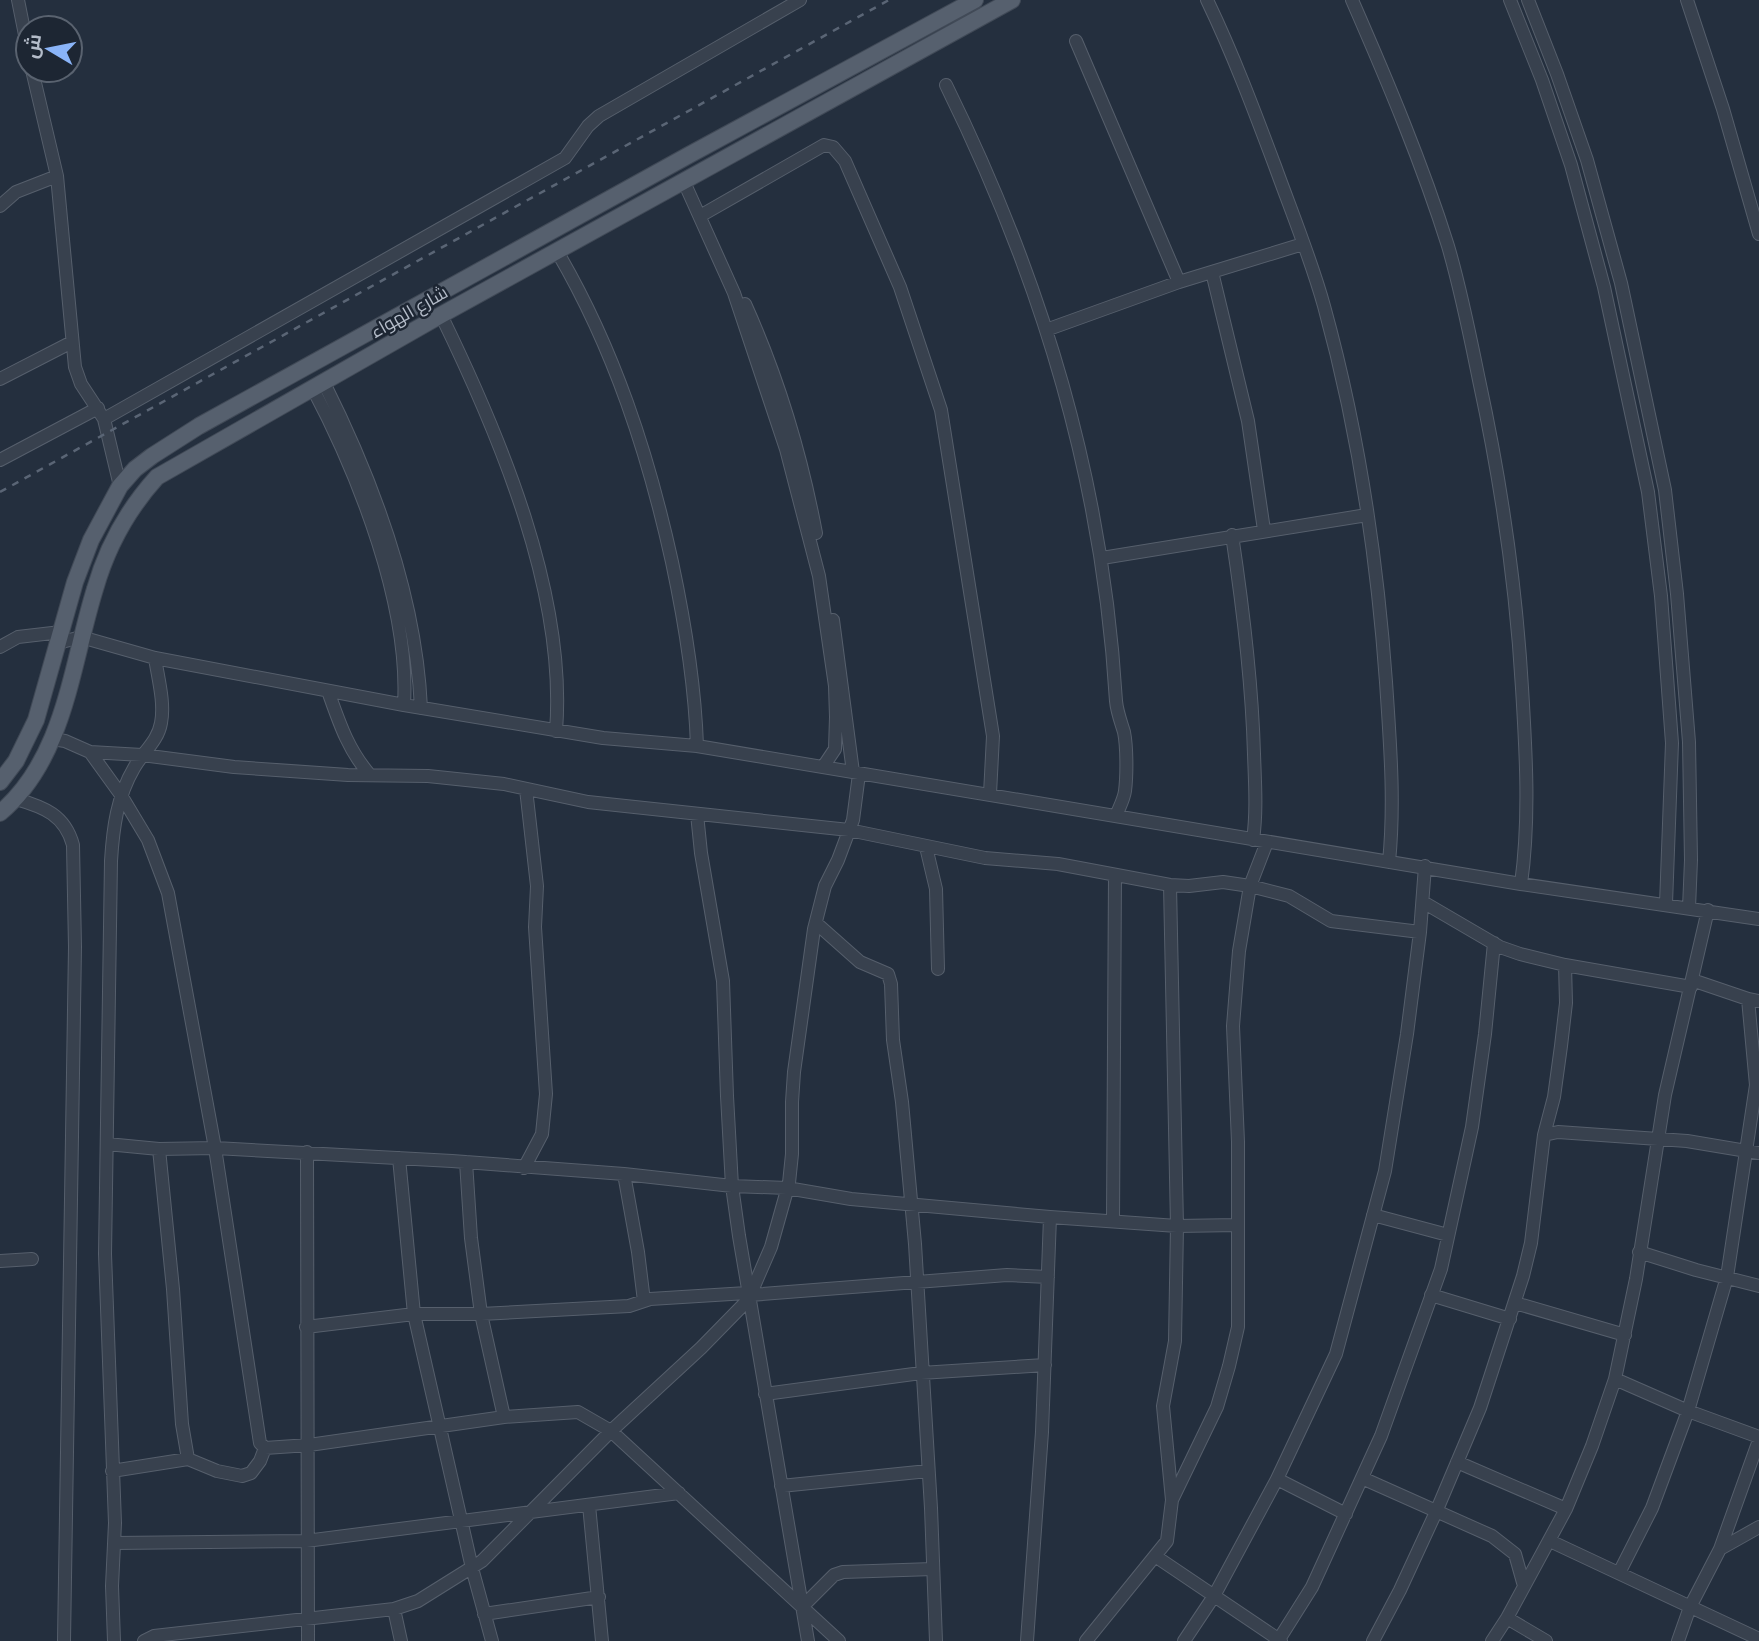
<svg xmlns="http://www.w3.org/2000/svg" width="1759" height="1641" font-family="'Archivo Narrow',Cairo,sans-serif">
  <rect width="100%" height="100%" fill="#242f3e"/>
  <g fill="none" stroke-linecap="round" stroke-linejoin="round">
    <g stroke="#565f6c" stroke-width="14">
      <path id="minor" d="M18,0L28,50
        M1207,0C1233,54 1254,110 1275,166C1292,213 1311,259 1324,306C1358,429 1377,556 1386,682C1390,742 1395,802 1389,862
        M1352,0C1387,80 1422,163 1448,246C1461,290 1470,336 1479,380C1501,482 1516,584 1522,688C1526,753 1530,819 1521,884
        M1510,0L1542,80L1571,165L1604,287L1648,492L1661,596L1672,743L1666,904
        M1528,0L1557,74L1587,160L1621,283L1665,490L1677,594L1689,742L1691,860L1689,908
        M1687,0L1723,109L1759,234
        M1076,41L1179,282
        M32,70L57,176L75,367L81,384L104,419L120,486
        M946,85C1043,282 1103,482 1116,701C1117,712 1121,722 1124,732C1127,747 1127,775 1125,791C1124,799 1119,808 1116,816
        M684,182L734,293L786,449L819,576L835,686L836,717L835,749L823,767
        M0,206L16,192L57,176
        M700,216L824,145L833,147L845,161L900,287L941,410L993,736L990,794
        M558,253C614,349 648,453 672,562C685,623 695,684 697,746
        M1212,272L1248,421L1264,530
        M745,304C778,377 801,454 816,533
        M441,315C500,436 567,595 556,731
        M1046,330L1179,282L1303,244
        M0,379L72,342
        M324,383C374,483 416,595 421,708
        M313,389C359,476 410,606 404,705
        M104,419L565,158L588,126L599,116L800,0
        M0,460L98,408
        M1232,535C1243,608 1252,681 1254,754C1255,783 1257,812 1253,840
        M1102,558L1367,515
        M833,620L853,772
        M58,643L81,637L155,658L404,705L603,738L697,746L1521,884L1759,919
        M0,647L18,637L61,632
        M328,691C339,722 348,750 370,775
        M52,739L65,741L90,752L121,795L148,840L168,893L215,1148L452,1161L624,1174L732,1186L787,1188L851,1199L1050,1217L1177,1226L1238,1225
        M90,752L142,755L234,767L348,775L428,776L504,784L588,802L849,830L985,858L1058,864L1170,885L1189,886L1223,882L1250,886L1289,896L1331,921L1420,932
        M16,799C44,807 65,815 73,845L75,947L64,1641
        M697,814L701,853L723,981L727,1096L732,1186L739,1236L808,1641
        M926,847L936,889L938,969
        M1423,902L1500,947L1520,954L1565,965L1691,987
        M816,923L860,962L888,974L891,984L893,1040L902,1102L915,1244L931,1508L936,1641
        M1692,980L1748,999L1759,1001
        M1544,1135L1558,1132L1687,1141L1759,1153
        M107,1144L159,1149L215,1148L260,1443L265,1448L309,1445L504,1417L578,1412L611,1431L839,1641
        M159,1149L173,1289L182,1424L188,1459
        M307,1152L308,1641
        M399,1158L414,1314L472,1568L492,1641
        M466,1162L471,1238L481,1314L504,1417
        M524,1168L542,1134L546,1094L535,927L537,886L526,789
        M624,1174L638,1252L644,1301
        M1373,1215L1448,1235
        M1113,1220L1115,875
        M1639,1252L1696,1270L1759,1286
        M0,1261L32,1259
        M750,1295L1007,1275L1048,1277
        M1431,1295L1510,1319
        M1515,1303L1625,1335
        M306,1327L414,1314H481L629,1306L650,1299L747,1293
        M1615,1379L1688,1411L1759,1437
        M765,1394L921,1373L1045,1365
        M1457,1462L1566,1509
        M112,1471L188,1459L217,1471L242,1476L251,1473L260,1461L265,1448
        M1362,1478L1492,1536L1515,1554L1524,1586
        M1277,1479L1346,1514
        M781,1486L928,1471
        M1172,1500L1217,1407L1229,1366L1238,1327V1142L1233,1026L1239,951L1250,886L1267,842
        M589,1505L602,1641
        M1550,1541L1759,1639
        M114,1543L306,1541L679,1493
        M1720,1549L1759,1527
        M1155,1556L1281,1641
        M1619,1573L1652,1508L1688,1411L1727,1277L1756,1085L1748,999
        M802,1607L834,1575L843,1572L933,1569
        M394,1609L401,1641
        M484,1614L599,1597
        M1507,1618L1546,1641
        M114,1641L112,1586L115,1523L105,1254L111,861C113,828 117,797 134,768C143,752 158,741 161,723C165,703 158,678 155,658
        M144,1641L154,1636L394,1609L418,1601L482,1561L611,1431L701,1348L748,1300L771,1247L789,1183L792,1154V1102L794,1072L814,929L825,886L838,860L853,820L859,774
        M1027,1641L1042,1432L1050,1217
        M1086,1641L1167,1541L1172,1500L1163,1406L1175,1341L1177,1226L1170,885
        M1184,1641L1214,1596L1277,1479L1336,1354L1385,1171L1407,1034L1420,932L1425,866
        M1278,1641L1312,1587L1381,1436L1441,1269L1472,1127L1485,1034L1494,943
        M1373,1641L1400,1590L1436,1512L1480,1408L1523,1276L1531,1243L1544,1135L1554,1097L1561,1046L1566,1003L1565,965
        M1492,1641L1507,1618L1566,1509L1592,1446L1615,1379L1636,1279L1665,1095L1708,910
        M1678,1641L1690,1607L1720,1549L1759,1440"/>
    </g>
    <g stroke="#414a57" stroke-width="18">
      <path id="major" d="M0,782L16,761L36,720L75,582L91,540L120,486L135,469L152,456L199,426L689,155L975,0
        M0,813C65,758 71,666 95,589C107,547 128,509 157,477L441,315L1012,0"/>
    </g>
    <use href="#minor" stroke="#38414e" stroke-width="12"/>
    <use href="#major" stroke="#56606e" stroke-width="16"/>
    <path stroke="#5a6575" stroke-width="2.5" stroke-dasharray="7 7" stroke-linecap="butt" d="M0,492L889,0"/>
  </g>
  <g text-anchor="middle" stroke-width="5" stroke-linejoin="round" paint-order="stroke">
    <g font-size="18" fill="#b4bcc9" stroke="#1d2633">
      <text transform="translate(409 312) rotate(-30)" y="6">شارع الهواء</text>
    </g>
  </g>
  <g transform="translate(49 49) rotate(280)"><circle r="33" fill="#1d2633" stroke="#59626f" stroke-width="2"/>
  <path d="M0-5L12 26L0 18L-12 26Z" fill="#8ab4f8"/>
  <text y="-10" font-size="19" font-weight="bold" text-anchor="middle" fill="#b4bcc9">ش</text>
  </g>
</svg>
